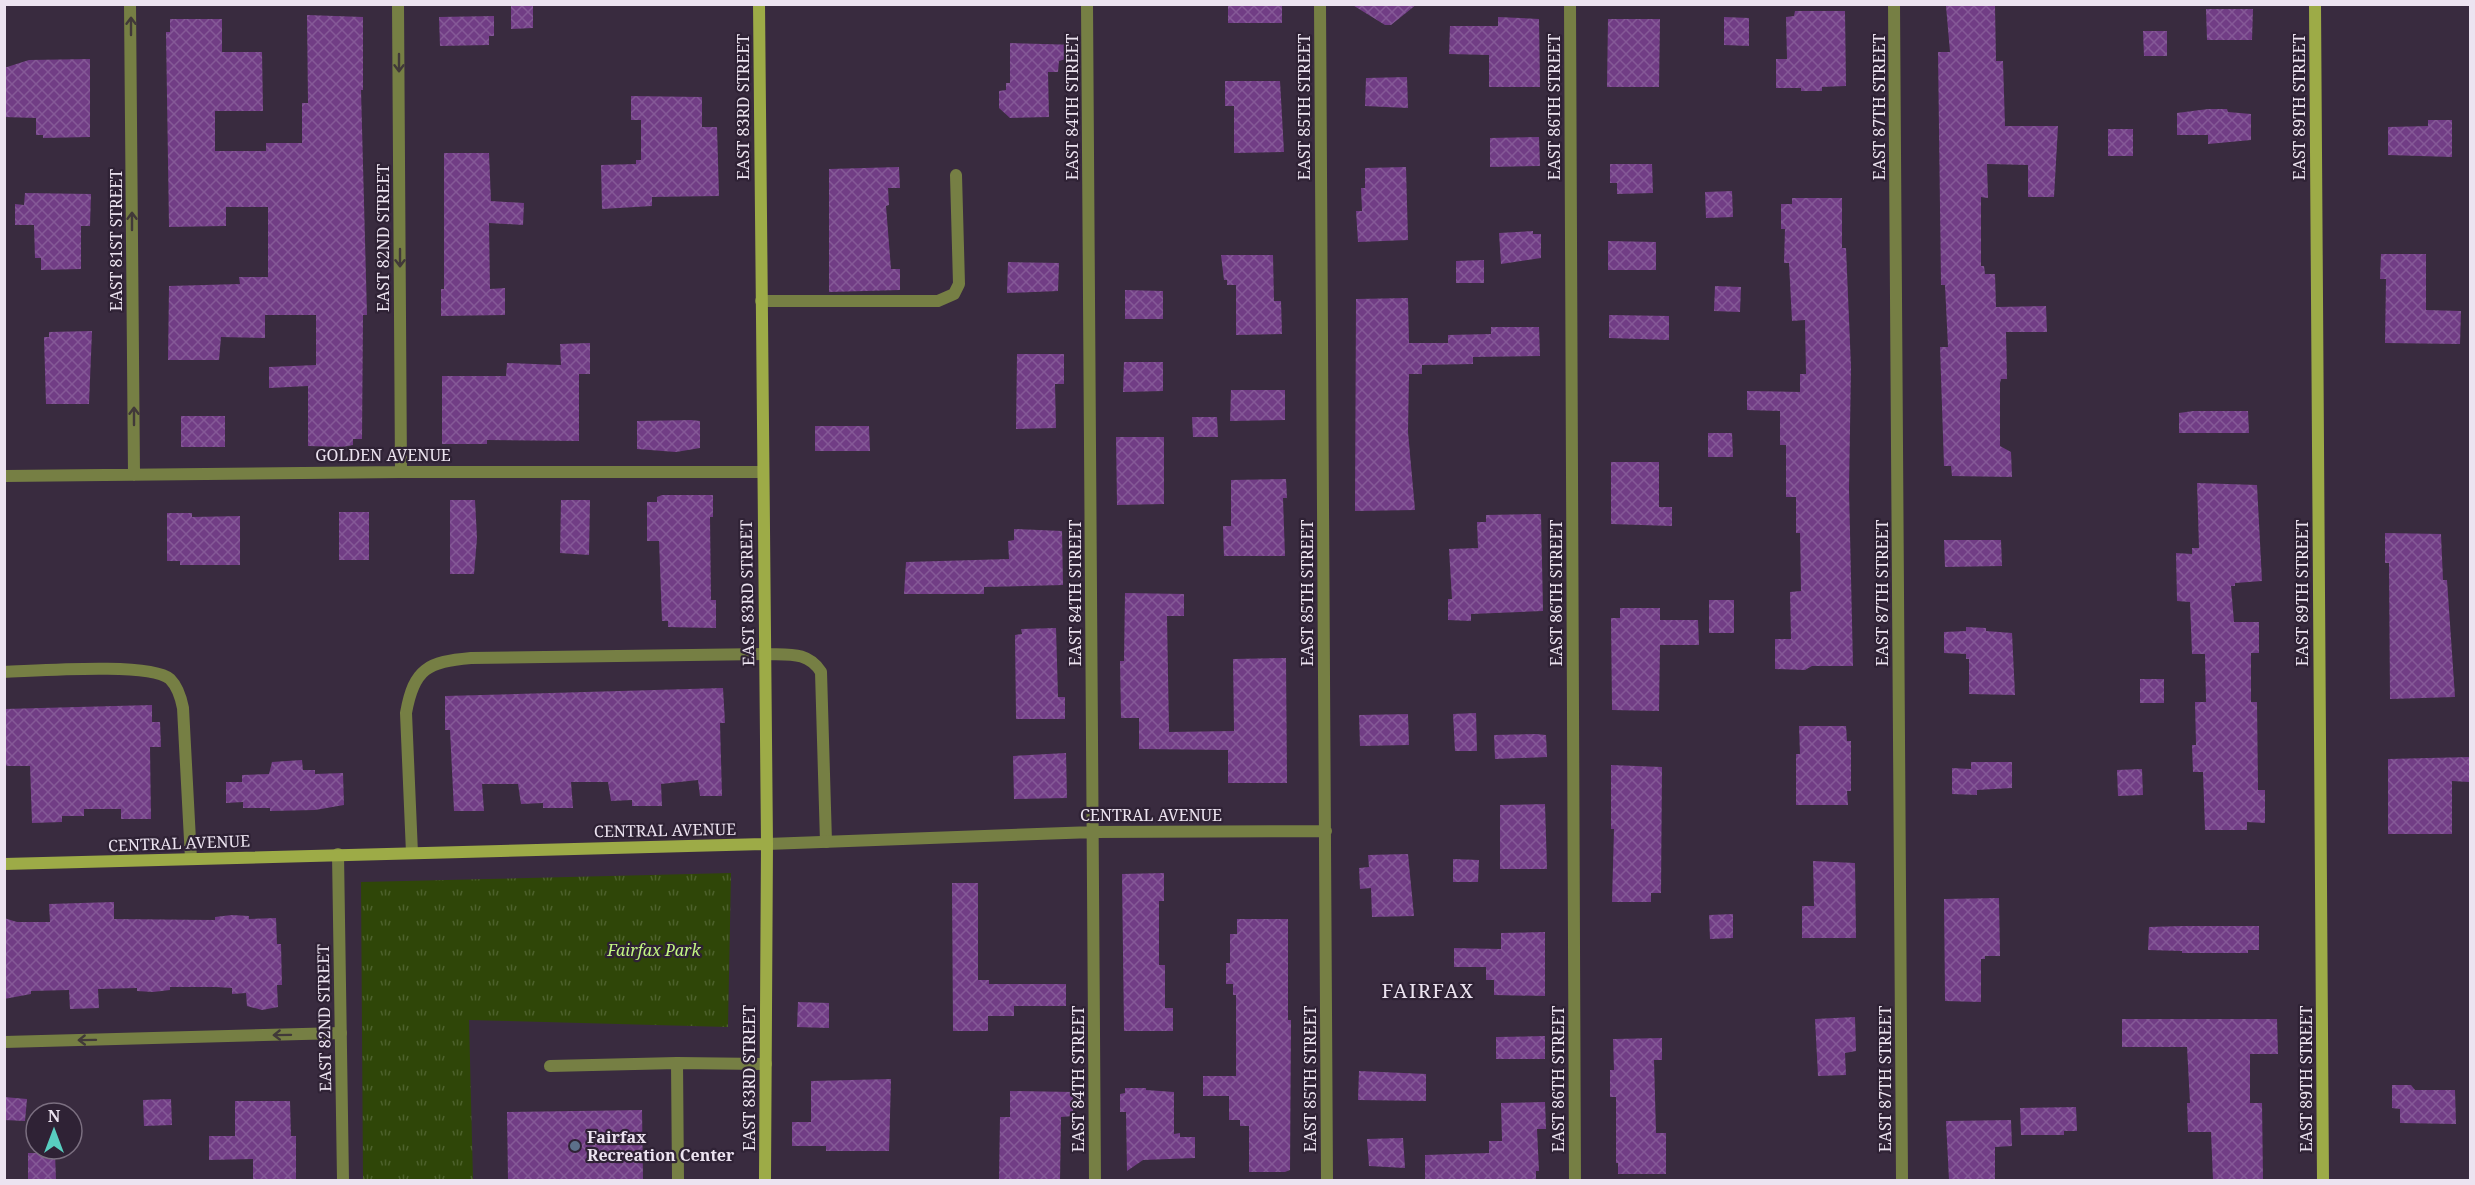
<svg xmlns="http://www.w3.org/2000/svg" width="2475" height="1185" font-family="'Noto Serif',serif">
  <defs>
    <pattern id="park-tufts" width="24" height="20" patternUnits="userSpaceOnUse" patternTransform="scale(1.5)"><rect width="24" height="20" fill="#2f4608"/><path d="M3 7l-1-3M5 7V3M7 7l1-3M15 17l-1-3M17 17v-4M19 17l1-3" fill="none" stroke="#4d612c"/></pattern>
    <pattern id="building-cross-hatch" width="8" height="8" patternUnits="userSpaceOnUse" patternTransform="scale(1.5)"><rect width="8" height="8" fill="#713d85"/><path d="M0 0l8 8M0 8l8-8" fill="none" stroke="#855997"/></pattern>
  </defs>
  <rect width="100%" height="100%" fill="#392b3f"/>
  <path fill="url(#park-tufts)" d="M731,873L728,1027L469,1020L473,1180H363L361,882Z"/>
  <path fill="url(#building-cross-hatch)" d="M1228,4H1282V23H1228Z
    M1351,4H1417L1391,25H1385Z
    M511,6H533V28L511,29Z
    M1946,6H1995L1996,61H2003L2005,126H2058L2054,197H2028V165L1987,164L1988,198L1981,197V266H1984L1985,274H1995L1996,307L2046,306L2047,332H2006L2007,379H2001L2000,383V446L2011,452L2012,477L1952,476L1951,466H1944L1940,347H1948L1945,285H1941L1938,52H1950Z
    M2206,9H2253L2252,40H2207Z
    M1795,11H1845L1846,86L1822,87V91H1801V88H1776V59H1787L1786,17L1794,16Z
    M307,15L363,17V90H361L367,315H363L362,439H353V445L342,447L308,446V386L269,388V367L316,365V315H265V338L221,337L219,360H168L169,286L240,284L239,277H268V207H226V226L169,227L166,32H170V19H222V52H262L263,111H215V151H266V143H302V103H308Z
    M494,16V36H489V45L440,46L439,17Z
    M1498,17L1539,19L1540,87H1489V55L1449,54L1450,26H1498Z
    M1724,17L1749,18V46L1724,45Z
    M1608,19H1660L1659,87H1607Z
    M2143,31H2167V56H2144Z
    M1010,43L1079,45V55L1059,61L1058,72H1048L1049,117L1010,118L999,108V91L1006,90V83H1010Z
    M90,59V137L43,138V135H36V118L4,117V68L29,60Z
    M1407,77L1408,108L1365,106L1366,78Z
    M1225,81H1280L1284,152L1234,153V106H1225Z
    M631,96L702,97V127H717L719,196L652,197V206L602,209L601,165L636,164V160H641V120H631Z
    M2208,109H2227L2228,112L2251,114V140L2208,144V135H2177V113Z
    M2428,120H2452V157L2388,155V127L2428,126Z
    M2108,129H2133V156H2108Z
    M1539,137L1540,166L1490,167V138Z
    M444,153H489L491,201L524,203L523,225L489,223L490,289L505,288V315L441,316V289H444Z
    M1610,164H1652L1653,193L1617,194V183H1610Z
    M899,167L900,188H888L889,205L886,206L891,269H900V290L829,292V169Z
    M1406,167L1408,240L1358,242L1356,211H1362L1361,188H1365V168Z
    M1732,191L1733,217L1706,218L1705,192Z
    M25,193L91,194L90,226H81V269L41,270V258H35L34,225H15V204L24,205Z
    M1792,198H1842V248H1846L1851,367L1849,489L1853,666H1812L1805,670L1775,669V639H1791L1790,592L1801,591L1800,533H1796V497H1786V445H1780V411L1747,410V391L1800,392V374H1806L1805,320L1792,321L1789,263H1784L1785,229H1781V204H1792Z
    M1533,231V234H1541V258L1501,264L1499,233Z
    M1608,241L1656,242V270H1608Z
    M2381,254H2426V310L2461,311L2460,344L2385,343L2386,279H2380Z
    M1221,255H1273L1274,301H1281L1282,334L1236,335V285H1227V280H1224Z
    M1484,260V283H1456V261Z
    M1008,262L1059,263L1058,291L1007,293Z
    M1715,286L1741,287L1740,312L1714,311Z
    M1125,290L1163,291V319H1125Z
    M1408,298L1409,343H1448V335L1491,334V327H1539L1540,356L1473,357V364L1422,365V374H1409L1408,432L1415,510L1355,511L1356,299Z
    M1609,315L1669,316V340L1609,338Z
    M92,331L89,404H46L44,337H49V332Z
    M590,343V374H579V441L487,440V444H442V376H506L507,363L561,365L560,344Z
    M1017,354H1064V384H1055L1056,428L1016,429Z
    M1124,362H1163V391L1123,392Z
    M1231,390H1285V420L1230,421Z
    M2193,411H2248L2249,433H2179V413Z
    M181,416H225V447H181Z
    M1192,417H1217L1218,437H1193Z
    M691,420L700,421V448L676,452L637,449V421Z
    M815,426H869L870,451H815Z
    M1708,433H1732L1733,457H1708Z
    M1116,437H1164V504L1117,505Z
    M1611,462H1659V507H1672V526L1611,524Z
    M1286,479L1287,498H1283L1285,556H1224L1223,526H1231V480Z
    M2197,483L2257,485L2262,581L2235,583V586H2231L2234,622H2259V653H2251V702H2257L2258,790H2265V823L2247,822V830H2205L2203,772H2193L2192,745H2196L2195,702H2206L2205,654H2192L2190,602L2177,601L2176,553L2192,554V548H2199Z
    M662,495H713V517H710L711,600H716V628L668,627V621H662L659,541H647V502H657V497Z
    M450,500H475L477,538L474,574H450Z
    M561,500H590L589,555L560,553Z
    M339,512H369V560H339Z
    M167,513H192V517L240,516V565H180V561H167Z
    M1541,514L1543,611L1471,614V621L1448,620V599H1452L1449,549L1478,548L1477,522H1486V515Z
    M1014,529L1062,531L1063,585L984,587V594H904L906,562L1009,559L1008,541L1014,540Z
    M2385,533L2441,534L2443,580H2447L2455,697L2390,699L2389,563H2385Z
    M1944,540H2001L2002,566L1945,567Z
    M1125,593L1184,594V616H1167L1169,732L1234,731L1233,659L1286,658L1287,783H1228V750L1139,749V718H1121L1120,661H1124Z
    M1709,600H1734V633H1709Z
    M1620,608H1660V620H1698L1699,645H1660L1659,711L1612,710L1611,618H1620Z
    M1966,627L1986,628V631L2012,633L2015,695L1969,694V659H1966V654L1944,653V632L1966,631Z
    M1056,628L1058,697H1065V719H1016L1015,635L1022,634L1021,629Z
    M2140,679H2164V703H2140Z
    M723,688L725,723H720L722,796H700L698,780L661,784L662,806H632V800L611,801L608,782H571L573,808H543V803L521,804L518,784H482L484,811H454L450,730H445V696Z
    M152,705V722H160L161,747H150L151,819H121V809H84V816H62V822L32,823L30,766H7L4,762V709Z
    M1476,713L1477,751H1455L1453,714Z
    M1408,714L1409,745L1360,746L1359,715Z
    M1799,726H1846L1847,741H1851V791H1847L1848,805H1796V754H1800Z
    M1536,734L1546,735L1547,757L1495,759L1494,735Z
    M1066,753L1067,798L1014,799L1013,756Z
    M2469,757V782L2452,781V834H2388V759Z
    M302,760L303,770H315V774L343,773L344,805L315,810L270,811V808H243V802L226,803V782H242V775L269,774L272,762Z
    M1971,762H2012V788L1977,790V795L1952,794V768L1971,769Z
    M1611,765L1662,767L1661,893H1651V902H1612L1614,829H1611Z
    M2142,769L2143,795L2118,796L2117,770Z
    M1545,804L1547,869H1500V805Z
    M1408,854L1414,916L1372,917L1371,888L1360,889L1359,868L1369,867L1368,855Z
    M1453,859L1479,860L1478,882H1453Z
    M1813,861L1855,863L1856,938H1802V906H1814Z
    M1164,873V901H1159V965H1165V1008H1173V1031H1124L1122,874Z
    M952,883H978V980H989V984H1066V1006H1014V1016H988V1031H953Z
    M1999,898L2000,956H1985V959H1981V1002L1945,1001L1944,899Z
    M114,902V919L215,920V917L232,915L249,916V919L276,918L277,944H281L282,985H277L278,1007L262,1010L247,1006L246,993L232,994V988L217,987H170V990L153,992L137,991V988L98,989L99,1008L70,1009L69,990L31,991V994L4,999V918L17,922H50L49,904Z
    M1733,914V938L1710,939L1709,915Z
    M1237,919H1288V1020H1291L1290,1170L1285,1172H1249V1126H1240V1120H1229V1096H1203V1076H1236V995H1233V984H1226V963H1230V934H1237Z
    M2182,926H2259V950H2248V953H2182V951L2148,950L2149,927Z
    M1545,932V996L1494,995V980H1486V967H1454V948L1501,949V933Z
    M798,1002L829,1003V1028L797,1027Z
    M1855,1017L1856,1051L1845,1053L1846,1075L1818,1076L1815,1019Z
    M2122,1019H2277L2278,1054H2250V1103H2262L2263,1180H2213L2211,1132H2188L2187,1103H2190L2187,1047H2122Z
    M1545,1036V1059H1496V1037Z
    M1662,1038V1060H1654L1656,1133H1666V1174H1618V1163H1616V1097H1610V1070H1614L1613,1039Z
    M1359,1071L1426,1074V1101L1358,1100Z
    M891,1079L889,1151H826V1146H792V1122H811V1081Z
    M2392,1085H2411L2415,1090H2455L2456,1124L2400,1123V1109L2392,1108Z
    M1125,1088H1146V1090L1174,1092V1134L1180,1133V1137H1195V1158L1143,1160L1127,1171L1126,1112H1120V1094L1125,1093Z
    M1010,1091L1073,1092V1116L1061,1117L1060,1180H999L1000,1117H1010Z
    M4,1097L27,1099L25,1121L4,1120Z
    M171,1099L172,1125L144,1126L143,1100Z
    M235,1101H290L291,1136H296V1180H253V1159L209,1160V1136H235Z
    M1545,1102L1546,1129H1537L1539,1171H1536V1180H1425V1155L1489,1153V1141H1502L1501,1103Z
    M2076,1107L2077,1131H2064V1135H2021L2020,1108Z
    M642,1110L643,1180H508L507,1112Z
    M2011,1120L2012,1146L1995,1147V1180H1949L1946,1121Z
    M1403,1138L1405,1168L1369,1166L1367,1139Z
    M28,1153H55L56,1180H28Z"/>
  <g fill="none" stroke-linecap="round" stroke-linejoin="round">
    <path stroke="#767f44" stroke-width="12" d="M761,301H938L954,294L959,284L956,175
      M4,672C36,671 150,662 170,679C178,687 181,698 183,708L191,859
      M412,853L406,713C414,668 428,662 471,658L765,654C788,655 808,651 821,672L826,842
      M4,1042L341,1033
      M550,1066L677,1063
      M678,1180L677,1063L766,1064"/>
    <path stroke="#767f44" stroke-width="12" d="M130,4L134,475
      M398,4L401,472
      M1087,4L1095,1180
      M1320,4L1327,1180
      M1570,4L1575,1180
      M1894,4L1902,1180
      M4,476L401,472H762
      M767,844L1094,832L1326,831
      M338,854L343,1180"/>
    <path stroke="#9dab47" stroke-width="12" d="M759,4L767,844L765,1180
      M2315,4L2323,1180
      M4,864L767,844"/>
  </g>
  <defs><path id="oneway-shaft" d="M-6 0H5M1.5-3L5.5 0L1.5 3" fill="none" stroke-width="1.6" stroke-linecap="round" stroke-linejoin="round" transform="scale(1.5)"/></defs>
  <g stroke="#413939">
    <use href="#oneway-shaft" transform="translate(131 26) rotate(-90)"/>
    <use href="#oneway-shaft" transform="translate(399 63) rotate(90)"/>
    <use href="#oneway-shaft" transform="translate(132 221) rotate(-90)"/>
    <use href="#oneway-shaft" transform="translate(400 258) rotate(90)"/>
    <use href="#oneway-shaft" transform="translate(134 416) rotate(-90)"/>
    <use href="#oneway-shaft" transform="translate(282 1035) rotate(179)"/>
    <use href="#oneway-shaft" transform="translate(87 1040) rotate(179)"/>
  </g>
  <circle fill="#5c6f8a" stroke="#2f2235" stroke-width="2" cx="575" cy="1146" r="6"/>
  <g text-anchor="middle" stroke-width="4.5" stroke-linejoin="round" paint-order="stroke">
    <g font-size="16" fill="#ece3f0" stroke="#2f2235">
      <text transform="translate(743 107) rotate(-90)" y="6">EAST 83RD STREET</text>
      <text transform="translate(1072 107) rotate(-90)" y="6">EAST 84TH STREET</text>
      <text transform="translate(1304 107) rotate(-90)" y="6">EAST 85TH STREET</text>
      <text transform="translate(1554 107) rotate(-90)" y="6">EAST 86TH STREET</text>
      <text transform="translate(1879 107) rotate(-90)" y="6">EAST 87TH STREET</text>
      <text transform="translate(2299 107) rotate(-90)" y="6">EAST 89TH STREET</text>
      <text transform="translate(383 238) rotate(-90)" y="6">EAST 82ND STREET</text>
      <text transform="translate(116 240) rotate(-90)" y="6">EAST 81ST STREET</text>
      <text x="383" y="461">GOLDEN AVENUE</text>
      <text transform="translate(747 593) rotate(-91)" y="6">EAST 83RD STREET</text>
      <text transform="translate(1075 593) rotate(-90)" y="6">EAST 84TH STREET</text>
      <text transform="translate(1307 593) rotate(-90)" y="6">EAST 85TH STREET</text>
      <text transform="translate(1556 593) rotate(-90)" y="6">EAST 86TH STREET</text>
      <text transform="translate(1882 593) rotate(-90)" y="6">EAST 87TH STREET</text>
      <text transform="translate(2302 593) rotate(-90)" y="6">EAST 89TH STREET</text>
      <text x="1151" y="821">CENTRAL AVENUE</text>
      <text transform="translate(665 830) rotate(-1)" y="6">CENTRAL AVENUE</text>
      <text transform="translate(179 843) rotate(-2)" y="6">CENTRAL AVENUE</text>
      <text transform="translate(324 1018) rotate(-91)" y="6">EAST 82ND STREET</text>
      <text transform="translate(749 1078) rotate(-90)" y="6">EAST 83RD STREET</text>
      <text transform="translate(1078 1079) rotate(-90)" y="6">EAST 84TH STREET</text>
      <text transform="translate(1310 1079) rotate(-90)" y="6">EAST 85TH STREET</text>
      <text transform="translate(1558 1079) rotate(-90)" y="6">EAST 86TH STREET</text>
      <text transform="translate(1885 1079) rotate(-90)" y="6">EAST 87TH STREET</text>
      <text transform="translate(2306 1079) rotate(-90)" y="6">EAST 89TH STREET</text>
    </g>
    <g font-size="16" font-style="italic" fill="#c2f682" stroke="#2f2235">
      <text x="654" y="956">Fairfax Park</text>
    </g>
    <g font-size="16" font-weight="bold" fill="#ece3f0" stroke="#2f2235" text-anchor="start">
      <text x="587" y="1143">Fairfax<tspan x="587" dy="18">Recreation Center</tspan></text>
    </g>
    <g font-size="20" letter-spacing="1.5" fill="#ece3f0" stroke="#2f2235">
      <text x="1428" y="998">FAIRFAX</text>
    </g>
  </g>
  <rect width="2475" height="1185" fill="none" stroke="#ece3f0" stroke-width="12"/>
  <g transform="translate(54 1131)"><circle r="28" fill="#2f2235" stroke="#7b6f80" stroke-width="1.5"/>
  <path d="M0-4.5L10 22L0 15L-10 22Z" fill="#58cec0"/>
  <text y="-9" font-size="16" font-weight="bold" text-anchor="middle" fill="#ece3f0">N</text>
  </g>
</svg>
